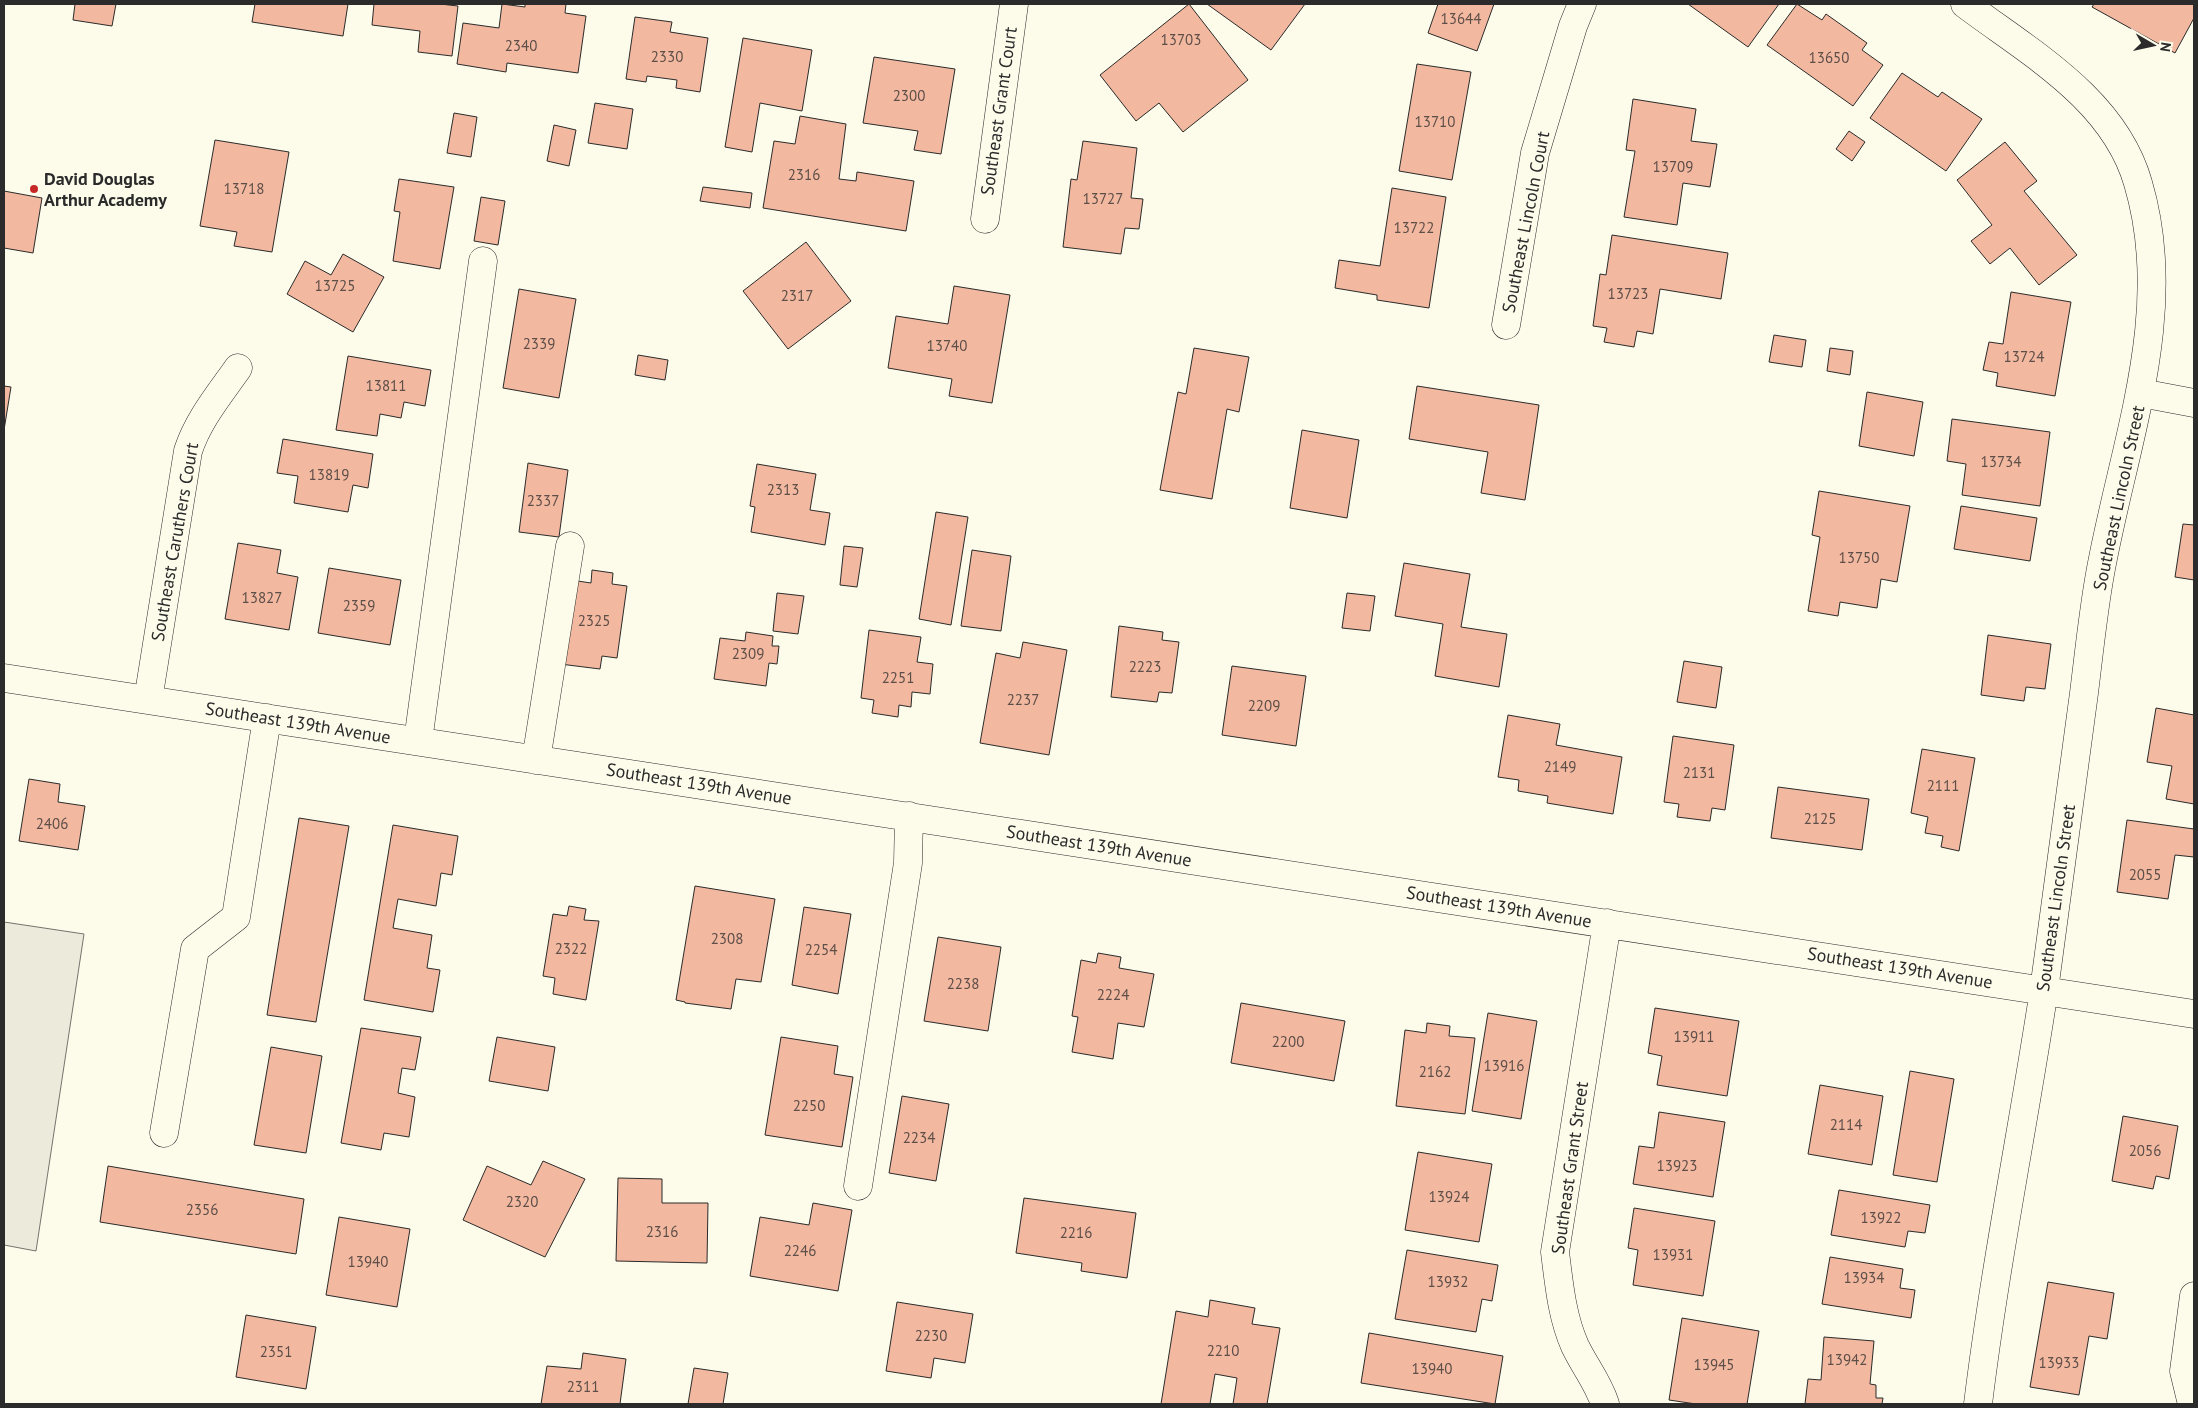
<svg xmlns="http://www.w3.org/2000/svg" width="2198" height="1408" font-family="'PT Sans',sans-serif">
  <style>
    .green { fill: #ecebdb; stroke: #74746e }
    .building { fill: #f2b8a0; stroke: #2b2b2b }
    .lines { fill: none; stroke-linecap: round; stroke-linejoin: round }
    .minor-casing { stroke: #2b2b2b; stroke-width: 29 }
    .minor { stroke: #fdfbea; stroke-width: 28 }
    .poi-dot { fill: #c62828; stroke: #fdfbea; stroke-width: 2 }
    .labels { text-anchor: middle; stroke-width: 4; stroke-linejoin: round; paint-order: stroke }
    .number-label { font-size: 15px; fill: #5d4e48 }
    .street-label { font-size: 18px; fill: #2b2b2b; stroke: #fdfbea }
    .poi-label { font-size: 18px; font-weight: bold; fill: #2b2b2b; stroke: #fdfbea; text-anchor: start }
  </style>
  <rect width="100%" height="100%" fill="#fdfbea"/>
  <path class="green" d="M4 922 84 934 36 1251 4 1245Z"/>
  <path class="building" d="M75 4H116L112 26 73 20Z
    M255 4H348L343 36 252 22Z
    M374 4H440L458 6 452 56 418 52 420 31 372 25Z
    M502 4 525 7V4H566L565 13 586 16 578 73 507 63 506 72 457 64 463 23 499 28Z
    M1189 4 1248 80 1183 132 1159 103 1136 121 1100 75Z
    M1207 4H1305L1271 50Z
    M1438 4H1494L1477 51 1428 33Z
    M1688 4H1779L1748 47Z
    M1797 4 1822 20 1826 14 1867 43 1862 50 1883 65 1853 106 1767 45Z
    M2094 4H2194V18L2175 53 2092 7Z
    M635 17 672 22 670 32 708 38 700 92 676 88 677 80 647 76 646 82 626 79Z
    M743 38 812 50 802 111 760 103 752 152 725 147Z
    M874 57 955 69 941 154 914 150 918 131 863 123Z
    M1417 64 1471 72 1452 180 1399 171Z
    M1902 73 1938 97 1942 92 1982 119 1946 171 1870 118Z
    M1633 99 1696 109 1691 141 1717 144 1710 187 1683 183 1677 225 1624 217 1635 151 1626 150Z
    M595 103 633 109 627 149 588 143Z
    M454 113 477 117 471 157 447 153Z
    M800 116 846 124 839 179 856 181 857 172 914 181 906 231 763 208 774 141 795 144Z
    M554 125 576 130 569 166 547 161Z
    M1849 131 1865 142 1852 161 1836 149Z
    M215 140 289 152 272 252 234 246 237 232 200 226Z
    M1083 141 1137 148 1131 198 1143 199 1139 229 1125 228 1121 254 1063 247 1071 179 1077 180Z
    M2005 142 2037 181 2024 191 2077 255 2039 285 2010 248 1990 264 1971 241 1992 225 1957 180Z
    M399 179 454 187 440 269 393 261 400 212 394 211Z
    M703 187 752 193 750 208 700 201Z
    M1392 188 1446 197 1429 308 1377 300V295L1335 288 1339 260 1380 266Z
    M4 191 42 198 33 253 4 248Z
    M481 197 505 201 498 245 474 241Z
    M1612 235 1728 253 1721 299 1660 289 1653 334 1637 331 1634 347 1604 342 1607 328 1593 326 1600 274 1606 275Z
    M806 242 851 301 788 349 743 291Z
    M343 254 384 277 353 332 287 294 305 261 331 275Z
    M954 286 1010 295 992 403 949 396 952 379 888 368 896 316 948 324Z
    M519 289 576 299 559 398 503 388Z
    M2011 292 2071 302 2055 396 1996 386 1998 373 1983 370 1989 342 2003 344Z
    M1774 335 1806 340 1802 367 1769 362Z
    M1194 348 1249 357 1239 412 1227 409 1212 499 1160 490 1178 392 1186 394Z
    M1830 348 1853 351 1850 375 1827 371Z
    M638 355 668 360 665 380 635 375Z
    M348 356 431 370 425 406 404 402 401 418 380 414 377 436 336 430Z
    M4 386 11 387 4 430Z
    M1417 386 1539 405 1525 500 1481 493 1488 452 1409 439Z
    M1867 392 1923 402 1914 456 1859 446Z
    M1952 419 2050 432 2040 506 1962 495 1966 464 1947 461Z
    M1302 430 1359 440 1347 518 1290 508Z
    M283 439 373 454 368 488 353 485 348 512 294 503 298 476 277 473Z
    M528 463 568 470 559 537 519 532Z
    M757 464 816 474 810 510 830 513 825 545 751 532 755 507 750 506Z
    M1819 491 1910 506 1897 582 1881 579 1877 608 1840 602 1838 616 1808 611 1820 537 1812 535Z
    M1961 506 2037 518 2030 561 1954 549Z
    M936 512 968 517 951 625 919 619Z
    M2183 524 2194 525V580L2175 577Z
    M238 543 281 550 277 573 298 577 289 630 225 619Z
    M844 546 863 548 857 587 840 585Z
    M972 550 1011 556 1001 631 961 626Z
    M1404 563 1470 574 1461 627 1507 634 1499 687 1435 676 1443 624 1395 616Z
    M329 568 401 580 390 645 318 633Z
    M592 570 613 573 612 584 627 586 617 658 602 656 600 669 560 664 571 580 591 583Z
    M777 593 804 596 798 634 773 631Z
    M1347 593 1375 596 1370 631 1342 628Z
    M1119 626 1163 632 1162 640 1179 642 1172 693 1159 692 1157 702 1111 697Z
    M869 630 921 637 917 662 933 664 930 694 912 692 911 707 899 705 898 717 872 713 874 700 861 698Z
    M746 632 773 636 772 646H779L777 664 769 663 766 686 714 679 720 638 745 641Z
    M1988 635 2051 644 2045 689 2026 687 2024 701 1981 695Z
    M1023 642 1067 650 1049 755 980 743 996 653 1020 658Z
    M1684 661 1722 667 1716 708 1677 702Z
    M1232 666 1306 676 1296 746 1222 735Z
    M2156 708 2194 715V804L2166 799 2172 766 2147 762Z
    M1508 715 1560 724 1556 745 1622 757 1613 814 1547 803 1548 796 1518 791 1519 780 1498 777Z
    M1673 736 1734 745 1725 810 1712 808 1710 821 1677 817 1679 804 1664 802Z
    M1922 749 1975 758 1959 851 1941 847 1943 836 1925 833 1928 817 1911 813Z
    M29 779 60 784 58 802 85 806 78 850 19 841Z
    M1778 787 1869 799 1862 850 1771 838Z
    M299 818 349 826 316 1022 267 1015Z
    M2127 820 2194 829V857L2175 855 2168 899 2117 892Z
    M393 825 458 836 452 875 441 873 436 906 398 899 393 928 432 935 427 968 440 970 433 1012 364 1000Z
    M695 886 775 899 761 982 736 979 731 1009 685 1003V1002L676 1000Z
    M569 906 586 909 584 920 599 921 586 1000 553 994 555 978 543 976 553 914 567 916Z
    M804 907 851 914 838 994 792 985Z
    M938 937 1001 947 988 1031 924 1021Z
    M1098 953 1121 957 1119 968 1154 974 1144 1027 1118 1023 1113 1059 1072 1052 1078 1017 1072 1016 1081 960 1096 963Z
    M1241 1003 1345 1021 1334 1081 1231 1063Z
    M1655 1008 1739 1021 1727 1096 1657 1085 1662 1056 1648 1053Z
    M1488 1013 1537 1021 1521 1119 1472 1111Z
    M1427 1023 1450 1026 1449 1036 1475 1038 1465 1114 1396 1106 1405 1030 1426 1033Z
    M361 1028 421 1037 415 1070 402 1068 398 1093 415 1097 409 1137 384 1133 381 1150 341 1143Z
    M497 1037 555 1047 548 1091 489 1081Z
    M781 1037 838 1046 834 1074 853 1077 842 1147 765 1135Z
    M271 1047 322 1056 306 1153 254 1145Z
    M1910 1071 1954 1079 1937 1182 1893 1175Z
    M1820 1085 1883 1096 1872 1165 1808 1154Z
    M902 1096 949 1104 936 1181 889 1173Z
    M1659 1112 1725 1122 1713 1197 1633 1184 1639 1146 1654 1148Z
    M2123 1116 2178 1126 2169 1179 2156 1176 2153 1189 2112 1181Z
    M1418 1152 1492 1164 1479 1242 1405 1230Z
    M543 1161 585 1179 545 1257 463 1220 487 1166 531 1185Z
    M108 1166 304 1199 296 1254 100 1222Z
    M618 1178 662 1179V1203H708L707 1263 616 1261Z
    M1839 1190 1930 1205 1925 1233 1908 1231 1905 1247 1831 1235Z
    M1024 1198 1136 1213 1127 1278 1081 1271 1082 1263 1016 1253Z
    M813 1203 852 1210 838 1291 750 1276 760 1217 809 1225Z
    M1634 1208 1715 1221 1703 1296 1633 1285 1638 1250 1628 1248Z
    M339 1217 410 1229 397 1307 326 1295Z
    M1407 1250 1498 1265 1492 1301 1482 1299 1476 1332 1395 1319Z
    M1830 1257 1903 1269 1900 1288 1915 1290 1911 1318 1822 1304Z
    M2048 1282 2114 1293 2107 1339 2089 1336 2079 1395 2030 1387Z
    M1210 1300 1255 1308 1252 1324 1280 1328 1267 1404H1233L1237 1378 1215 1374 1210 1404H1161L1176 1311 1208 1317Z
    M897 1302 973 1314 965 1363 934 1358 931 1378 886 1371Z
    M246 1315 316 1327 306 1389 236 1377Z
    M1682 1318 1759 1331 1747 1404H1696L1669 1400Z
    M1369 1333 1503 1356 1495 1404 1361 1383Z
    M1824 1337 1874 1341 1870 1384 1876 1385V1398H1883L1882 1404H1805L1808 1379 1821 1380Z
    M583 1353 626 1359 620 1404H541L547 1366 581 1369Z
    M694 1368 728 1373 723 1404H688Z"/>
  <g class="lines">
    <defs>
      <path id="minor" d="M1965 4C2030 53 2114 99 2138 183 2177 314 2123 445 2100 574 2093 613 2089 653 2084 693 2070 792 2058 891 2044 990 2023 1128 1995 1265 1978 1404
        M985 219 1014 4
        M1506 325 1535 153 1573 26 1582 4
        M2141 393 2194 403
        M4 678 2194 1014
        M148 700 188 451C198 420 219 395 238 368
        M418 741 483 261
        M536 760 570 546
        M164 1133 195 949 236 917 267 718
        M858 1186 908 863 909 816
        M1605 1404C1598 1382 1585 1367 1575 1346 1562 1317 1559 1284 1555 1252L1607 923
        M2192 1404 2184 1371 2194 1296"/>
    </defs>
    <use href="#minor" class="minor-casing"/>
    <use href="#minor" class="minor"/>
  </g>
  <circle class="poi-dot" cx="34" cy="189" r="5"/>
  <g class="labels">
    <g class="number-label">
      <text x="1461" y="24">13644</text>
      <text x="1181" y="45">13703</text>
      <text x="521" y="51">2340</text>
      <text x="667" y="62">2330</text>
      <text x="1829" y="63">13650</text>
      <text x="909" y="101">2300</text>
      <text x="1435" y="127">13710</text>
      <text x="1673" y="172">13709</text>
      <text x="804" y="180">2316</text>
      <text x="244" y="194">13718</text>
      <text x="1103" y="204">13727</text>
      <text x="1414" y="233">13722</text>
      <text x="335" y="291">13725</text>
      <text x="1628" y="299">13723</text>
      <text x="797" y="301">2317</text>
      <text x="539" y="349">2339</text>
      <text x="947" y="351">13740</text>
      <text x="2024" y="362">13724</text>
      <text x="386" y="391">13811</text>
      <text x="2001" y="467">13734</text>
      <text x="329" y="480">13819</text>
      <text x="783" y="495">2313</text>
      <text x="543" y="506">2337</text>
      <text x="1859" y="563">13750</text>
      <text x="262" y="603">13827</text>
      <text x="359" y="611">2359</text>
      <text x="594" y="626">2325</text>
      <text x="748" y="659">2309</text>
      <text x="1145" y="672">2223</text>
      <text x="898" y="683">2251</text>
      <text x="1023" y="705">2237</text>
      <text x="1264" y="711">2209</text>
      <text x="1560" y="772">2149</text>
      <text x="1699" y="778">2131</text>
      <text x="1943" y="791">2111</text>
      <text x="1820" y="824">2125</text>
      <text x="52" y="829">2406</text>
      <text x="2145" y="880">2055</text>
      <text x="727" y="944">2308</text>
      <text x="571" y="954">2322</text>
      <text x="821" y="955">2254</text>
      <text x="963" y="989">2238</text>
      <text x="1113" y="1000">2224</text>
      <text x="1694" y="1042">13911</text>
      <text x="1288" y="1047">2200</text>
      <text x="1504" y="1071">13916</text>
      <text x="1435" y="1077">2162</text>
      <text x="809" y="1111">2250</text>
      <text x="1846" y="1130">2114</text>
      <text x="919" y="1143">2234</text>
      <text x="2145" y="1156">2056</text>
      <text x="1677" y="1171">13923</text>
      <text x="1449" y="1202">13924</text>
      <text x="522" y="1207">2320</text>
      <text x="202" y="1215">2356</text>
      <text x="1881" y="1223">13922</text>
      <text x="662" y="1237">2316</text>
      <text x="1076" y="1238">2216</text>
      <text x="800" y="1256">2246</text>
      <text x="1673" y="1260">13931</text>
      <text x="368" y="1267">13940</text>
      <text x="1864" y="1283">13934</text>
      <text x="1448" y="1287">13932</text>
      <text x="931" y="1341">2230</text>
      <text x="1223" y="1356">2210</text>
      <text x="276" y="1357">2351</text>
      <text x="1847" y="1365">13942</text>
      <text x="2059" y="1368">13933</text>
      <text x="1714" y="1370">13945</text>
      <text x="1432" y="1374">13940</text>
      <text x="583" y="1392">2311</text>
    </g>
    <g class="street-label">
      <text transform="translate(999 111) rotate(-82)" y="6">Southeast Grant Court</text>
      <text transform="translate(1526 222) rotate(-79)" y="6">Southeast Lincoln Court</text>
      <text transform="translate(2119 498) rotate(-78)" y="6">Southeast Lincoln Street</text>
      <text transform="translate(175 542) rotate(-80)" y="6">Southeast Caruthers Court</text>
      <text transform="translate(298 723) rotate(9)" y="6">Southeast 139th Avenue</text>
      <text transform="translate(699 784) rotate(9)" y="6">Southeast 139th Avenue</text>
      <text transform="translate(1099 846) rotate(9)" y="6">Southeast 139th Avenue</text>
      <text transform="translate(2056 898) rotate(-82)" y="6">Southeast Lincoln Street</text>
      <text transform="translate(1499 907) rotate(9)" y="6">Southeast 139th Avenue</text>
      <text transform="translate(1900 968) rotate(9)" y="6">Southeast 139th Avenue</text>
      <text transform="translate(1570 1168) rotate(-82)" y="6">Southeast Grant Street</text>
    </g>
    <g class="poi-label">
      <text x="44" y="185">David Douglas<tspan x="44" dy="21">Arthur Academy</tspan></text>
    </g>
  </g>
  <rect width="2198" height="1408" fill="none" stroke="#2b2b2b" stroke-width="10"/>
  <g transform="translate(2153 45) rotate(99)" stroke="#fdfbea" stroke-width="4" paint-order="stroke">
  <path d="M0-4L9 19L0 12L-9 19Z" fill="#2b2b2b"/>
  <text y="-8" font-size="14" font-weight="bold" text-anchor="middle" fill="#2b2b2b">N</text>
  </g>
</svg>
